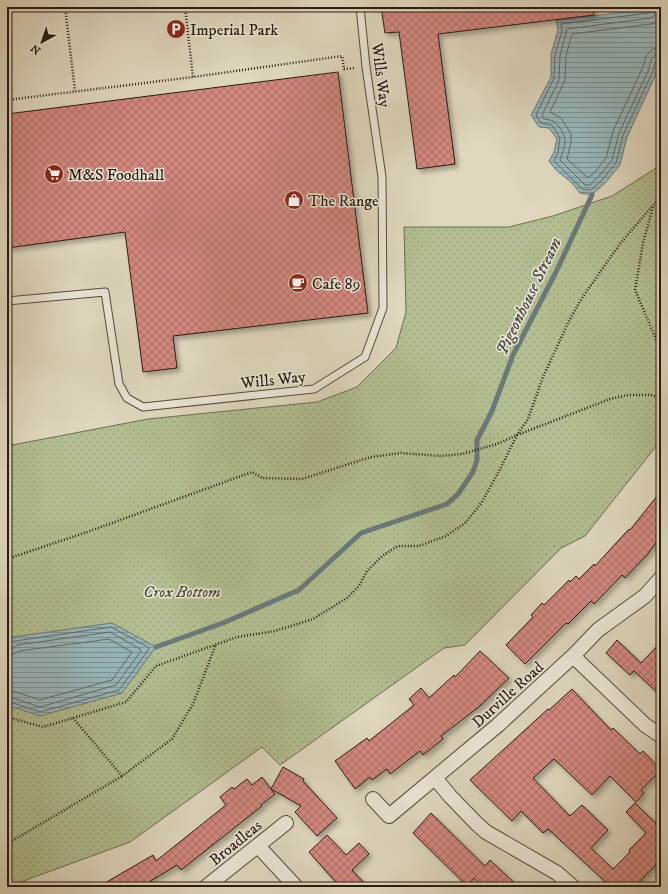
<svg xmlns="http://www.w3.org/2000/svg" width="668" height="894" font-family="'IM FELL DW Pica',serif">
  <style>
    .park { fill: url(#park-dots); stroke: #6c6c52 }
    .water { fill: url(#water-rules); stroke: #6b7979 }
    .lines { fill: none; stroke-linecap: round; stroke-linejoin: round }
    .shore { stroke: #606968; stroke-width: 1 }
    .stream { stroke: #6b7979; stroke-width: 5 }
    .building { fill: url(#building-cross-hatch); stroke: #271b14; filter: url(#shadow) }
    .service-casing { stroke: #554a3e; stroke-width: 9 }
    .minor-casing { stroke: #554a3e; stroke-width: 16 }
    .path { stroke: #271b14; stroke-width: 2.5; stroke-dasharray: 1 2; stroke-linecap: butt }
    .service { stroke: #eae5d5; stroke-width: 7 }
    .minor { stroke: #eae5d5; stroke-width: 14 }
    .labels { text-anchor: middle; stroke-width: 3; stroke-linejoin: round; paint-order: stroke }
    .poi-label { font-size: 16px; fill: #271b14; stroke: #eae5d5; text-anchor: start }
    .street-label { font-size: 16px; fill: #271b14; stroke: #eae5d5 }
    .park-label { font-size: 16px; font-style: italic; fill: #514c3a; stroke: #eae5d5 }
    .water-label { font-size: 17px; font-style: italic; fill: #494a46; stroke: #eae5d5 }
  </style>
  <defs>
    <pattern id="park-dots" width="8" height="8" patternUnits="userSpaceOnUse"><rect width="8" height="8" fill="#b2be91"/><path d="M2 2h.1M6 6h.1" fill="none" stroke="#99a37c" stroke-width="1.8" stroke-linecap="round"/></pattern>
    <pattern id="water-rules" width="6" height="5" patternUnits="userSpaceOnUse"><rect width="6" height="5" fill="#98b7bc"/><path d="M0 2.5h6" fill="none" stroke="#7c9498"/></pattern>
    <pattern id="building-cross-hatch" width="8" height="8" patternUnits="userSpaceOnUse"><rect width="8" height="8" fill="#d3887f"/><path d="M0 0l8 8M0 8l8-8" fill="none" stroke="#ab6e67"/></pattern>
    <filter id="shadow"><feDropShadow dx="3.5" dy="3.5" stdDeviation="2" flood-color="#0004"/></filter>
  </defs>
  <rect width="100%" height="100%" fill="#dfd7be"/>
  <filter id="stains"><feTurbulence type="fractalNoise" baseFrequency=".005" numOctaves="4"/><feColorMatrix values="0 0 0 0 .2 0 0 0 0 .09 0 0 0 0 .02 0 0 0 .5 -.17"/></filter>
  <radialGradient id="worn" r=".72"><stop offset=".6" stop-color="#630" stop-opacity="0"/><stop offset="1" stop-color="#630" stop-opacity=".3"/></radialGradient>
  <path class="park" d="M661 165V440L585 536 561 548 465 645 444 648 280 765 262 747 130 842 7 887V446L148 419 317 402 357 387 396 348 406 312 404 227H509L553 216 612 196Z"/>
  <path class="water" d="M661 8V54L657 72 627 137 620 165 606 182 592 195 580 193 572 183 556 170 549 161 554 152 557 139 549 128 539 127 531 115 551 77V54L558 30 556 20Z
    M112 623 156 647 122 693 40 716 7 705V641L13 637Z"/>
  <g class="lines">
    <path class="shore" d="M653 7 652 11 649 13 561 24 562 31 555 55 554 78 536 115 541 123 552 125 560 138 558 152 554 161 582 189 591 190 603 179 616 163 623 135 653 71C655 65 654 59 661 59
      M658 7 656 14 651 18 567 29 560 56 559 80 542 115 544 119C552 120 555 121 560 128 569 141 564 146 560 160L585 185H590L599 176 612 160 619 133 649 69C650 61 652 54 661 54
      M661 18 657 22 651 24 572 34 566 56 565 80 550 112 561 118 571 134V142L567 159 587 177H589L595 172 606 158 613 131 643 67 646 56 653 49 661 48
      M7 644 15 641 111 627 148 647 149 649 119 690 40 712 7 701
      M7 649H12L17 645 110 632 140 649 141 651 116 685 40 707 7 696
      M7 655 14 654 19 651 109 639 132 652 112 680 40 700 13 691 7 690"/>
    <path class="stream" d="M156 647 223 623 299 590 361 533 447 504 458 494 473 472 477 460V440L492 411 513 355 556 272 592 195"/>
  </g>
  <path class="building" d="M381 7H593L594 15 438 34 455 164 417 169 399 32 385 33Z
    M338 72 368 313 173 336 177 368 143 372 125 232 7 248V114Z
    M661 491V536L647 555 625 578 622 575 594 604 591 601 568 624 566 623 525 664 506 645 533 617 531 615 542 603 544 605 569 580 570 582 576 576 579 579 594 564 595 566 629 529 630 530Z
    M617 640 641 663 661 642V696L634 671 630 675 606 653Z
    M480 651 509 678 480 706 441 736 443 739 423 755 420 751 390 774 387 769 372 780 370 777 355 789 335 761 367 738 369 741 414 705 409 699 421 688 429 698 454 675 455 677Z
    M572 689 611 730 613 728 640 754 643 751 661 770 641 790 644 793 636 802 610 776 592 795 554 759 533 778 570 816 582 805 608 830 591 848 613 869 630 852 629 850 646 833 626 812 635 803 661 828V860L634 887H611L548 829 543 833 521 811 512 821 470 780 548 709 549 710Z
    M283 767 304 779 303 781 337 818 317 836 295 812 301 806 271 789 275 794 261 805 262 806 181 870 177 865 141 887H98L153 855 156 861 226 805 220 797 232 787 234 789 247 779 252 785 262 777 271 789Z
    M431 813 485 866 490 860 519 887H483L474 878 467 886 413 833Z
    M327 835 346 855 359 843 369 854 352 870 368 887H340L309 852Z"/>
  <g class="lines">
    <defs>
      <path id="service" d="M7 301 105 292 119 384 127 398 143 407 314 389 365 357 383 308 382 177 366 67 360 7"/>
      <path id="minor" d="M573 656 645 725 661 736
        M435 778 450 796 476 823 486 832 557 873 573 887
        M373 799 389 816 498 725 573 656 598 630 645 596 661 578
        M258 846 296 887
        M206 887 286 823"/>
    </defs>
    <use href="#service" class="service-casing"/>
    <use href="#minor" class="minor-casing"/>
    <path class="path" d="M65 7 75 91
      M185 7 193 77
      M7 100 193 77 342 56 344 69 356 68
      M653 207 643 243 635 290 661 351
      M7 559 90 531 252 472 262 478 302 479 371 457 401 453 441 456 462 454 497 444 517 435 610 399 628 395H652L661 398
      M7 717 43 727 126 702 156 666 237 637 275 631 313 619 347 598 359 586 367 571 382 556 398 546H419L446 536 465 523 482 502 499 471 517 435 528 419 543 377 568 323 580 301 619 245 661 196
      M73 718 122 776 172 739 193 704 216 644
      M7 844 122 776"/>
    <use href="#service" class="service"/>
    <use href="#minor" class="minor"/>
  </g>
  <defs>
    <symbol id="parking-disc" viewBox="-11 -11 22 22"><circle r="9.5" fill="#8f2418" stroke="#eae5d5"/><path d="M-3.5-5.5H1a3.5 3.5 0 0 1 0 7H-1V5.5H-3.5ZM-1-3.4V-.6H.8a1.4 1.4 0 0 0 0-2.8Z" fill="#fff"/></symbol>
    <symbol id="supermarket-disc" viewBox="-11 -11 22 22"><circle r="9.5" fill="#8f2418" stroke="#eae5d5"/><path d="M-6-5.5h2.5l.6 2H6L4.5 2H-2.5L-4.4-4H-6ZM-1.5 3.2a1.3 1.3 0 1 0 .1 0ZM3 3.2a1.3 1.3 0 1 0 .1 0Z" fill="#fff"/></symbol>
    <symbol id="shop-disc" viewBox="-11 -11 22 22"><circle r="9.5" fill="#8f2418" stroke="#eae5d5"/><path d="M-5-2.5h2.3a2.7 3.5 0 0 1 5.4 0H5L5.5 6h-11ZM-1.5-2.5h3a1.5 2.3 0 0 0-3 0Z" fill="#fff"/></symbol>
    <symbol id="cafe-disc" viewBox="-11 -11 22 22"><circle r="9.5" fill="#8f2418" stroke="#eae5d5"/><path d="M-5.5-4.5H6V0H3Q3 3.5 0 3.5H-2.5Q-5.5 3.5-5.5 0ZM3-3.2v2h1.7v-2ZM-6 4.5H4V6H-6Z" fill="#fff"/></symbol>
  </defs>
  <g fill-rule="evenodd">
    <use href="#parking-disc" x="165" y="18" width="22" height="22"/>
    <use href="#supermarket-disc" x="43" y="163" width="22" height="22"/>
    <use href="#shop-disc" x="283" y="189" width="22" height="22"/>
    <use href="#cafe-disc" x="287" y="272" width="22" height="22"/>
  </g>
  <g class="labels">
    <g class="poi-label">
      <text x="190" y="35">Imperial Park</text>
      <text x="68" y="180">M&amp;S Foodhall</text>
      <text x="308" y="206">The Range</text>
      <text x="312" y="289">Cafe 89</text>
    </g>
    <g class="street-label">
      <text transform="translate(382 75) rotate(83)" y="6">Wills Way</text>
      <text transform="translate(273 379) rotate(-6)" y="6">Wills Way</text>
      <text transform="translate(507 694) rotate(-42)" y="6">Durville Road</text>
      <text transform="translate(235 842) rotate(-39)" y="6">Broadleas</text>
    </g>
    <g class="park-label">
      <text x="182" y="597">Crox Bottom</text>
    </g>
    <g class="water-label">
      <text transform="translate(528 296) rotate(-64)" y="6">Pigeonhouse Stream</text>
    </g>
  </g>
  <rect width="668" height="894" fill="none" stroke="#dfd7be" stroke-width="24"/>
  <rect x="8" y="8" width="652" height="878" fill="none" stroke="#271b14" stroke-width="2"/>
  <rect x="12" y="12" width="644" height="870" fill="none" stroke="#271b14"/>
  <g transform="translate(42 42) rotate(220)" stroke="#eae5d5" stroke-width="3" paint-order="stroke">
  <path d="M0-3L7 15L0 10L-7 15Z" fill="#271b14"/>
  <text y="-6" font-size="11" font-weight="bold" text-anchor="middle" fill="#271b14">N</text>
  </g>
  <rect width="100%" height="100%" filter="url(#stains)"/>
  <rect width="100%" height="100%" fill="url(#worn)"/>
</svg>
